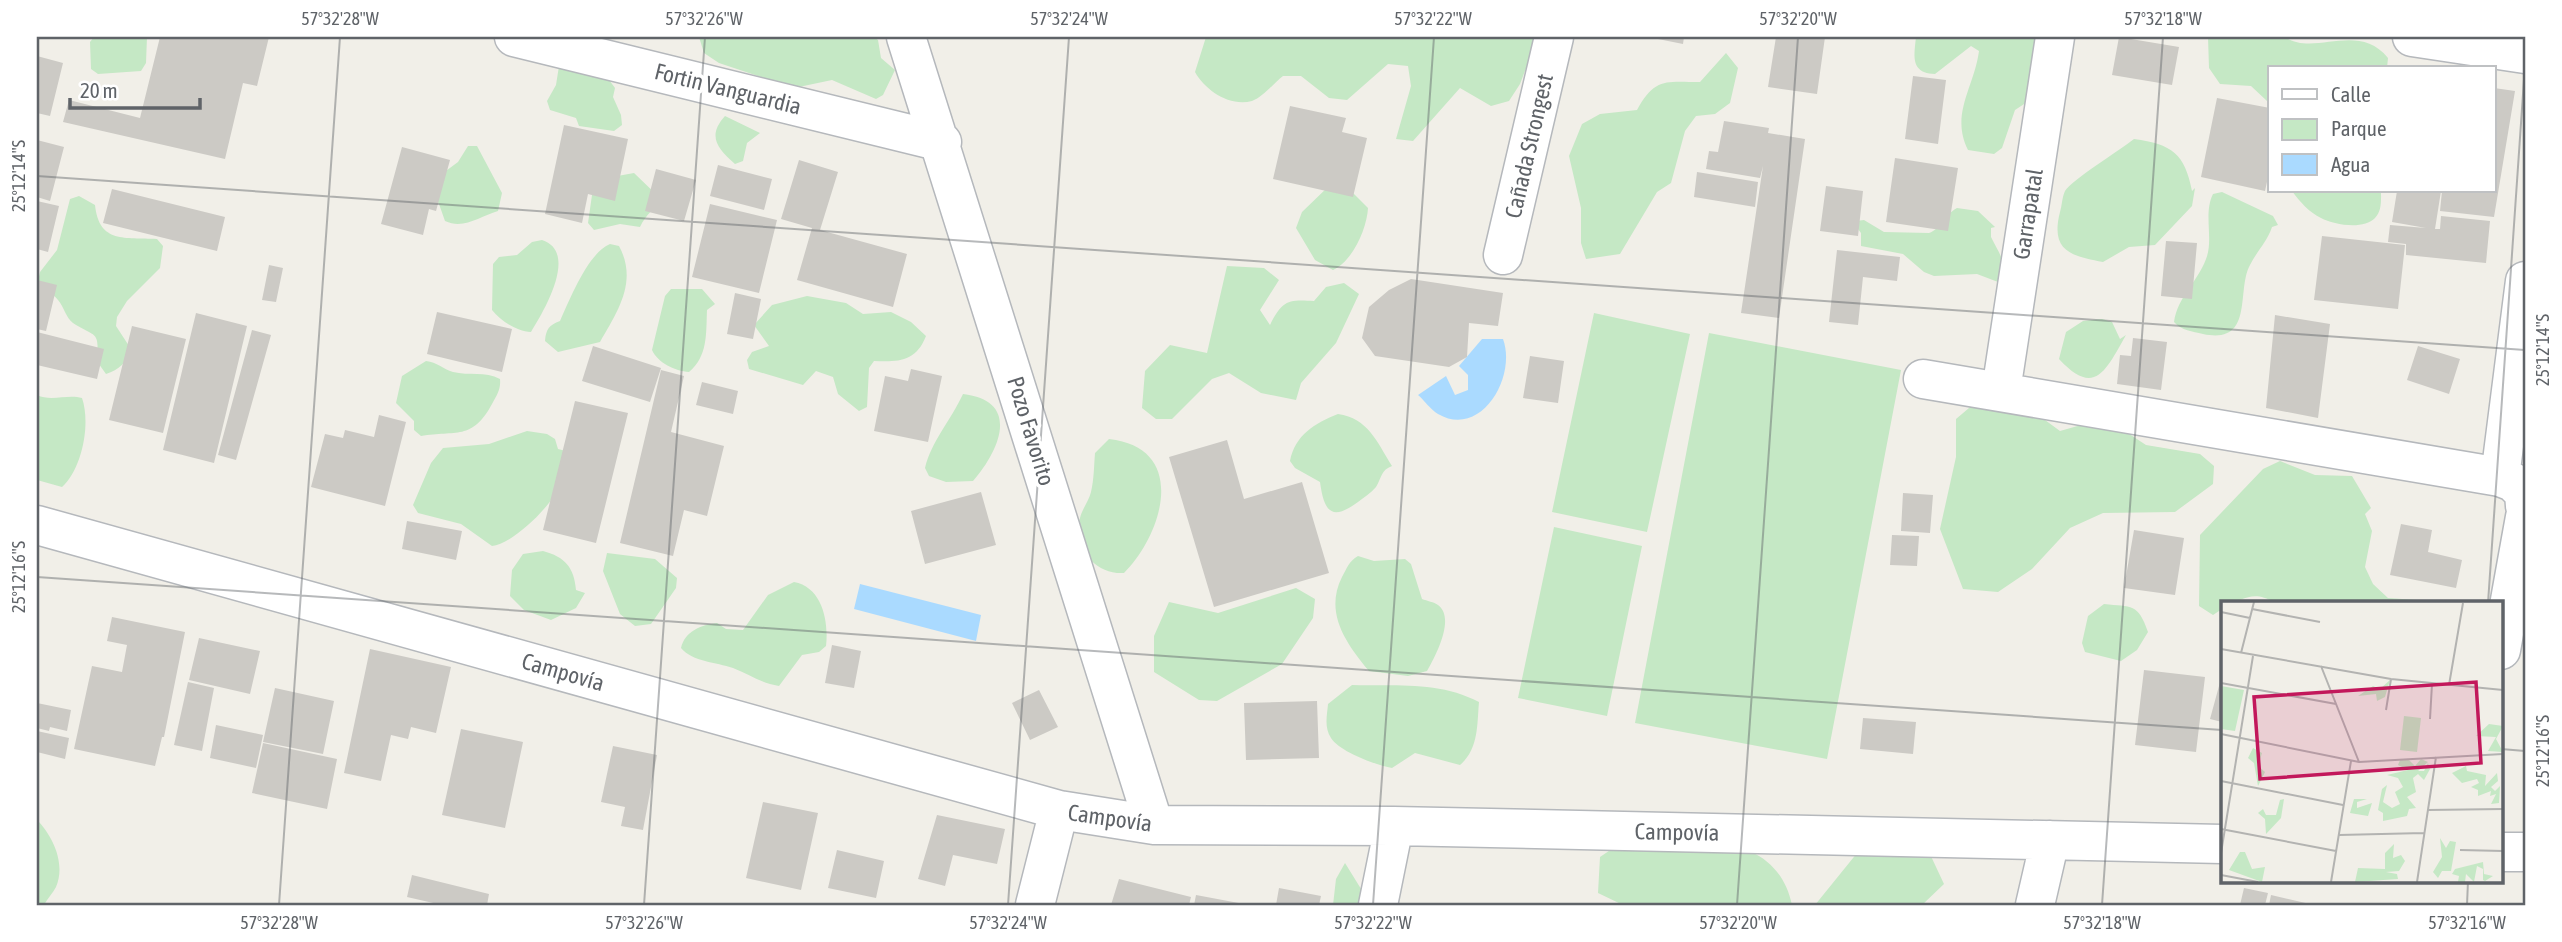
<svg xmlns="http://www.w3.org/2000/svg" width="2562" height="942" font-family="'Asap Condensed',sans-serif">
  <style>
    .green { fill: #c5e8c5 }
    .water { fill: #aadaff }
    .building { fill: #cccac5 }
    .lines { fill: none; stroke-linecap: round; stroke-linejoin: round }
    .minor-casing { stroke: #b5b8bc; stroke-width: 41 }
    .minor { stroke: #fff; stroke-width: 38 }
    .ticks { fill: none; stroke: #5f6368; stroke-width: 2; stroke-opacity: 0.45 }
    .labels { text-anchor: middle; stroke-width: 7; stroke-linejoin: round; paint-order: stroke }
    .street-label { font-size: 23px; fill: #5f6368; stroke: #fff }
    .inset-road { fill: none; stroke: #b3b3b1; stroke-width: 2 }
    .view { fill: #c2185b; fill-opacity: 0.15; stroke: #c2185b; stroke-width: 3.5 }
    .inset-edge { fill: none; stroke: #5f6368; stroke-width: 3.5 }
    .neatline { fill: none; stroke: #5f6368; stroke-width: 2.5 }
    .ticks-label { font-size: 18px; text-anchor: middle; fill: #5f6368 }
  </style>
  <rect width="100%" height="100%" fill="#f1efe8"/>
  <path class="green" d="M94 37H147L146 63 141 71 98 74 91 69 90 42Z
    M699 37H874L878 40 881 58 895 70 883 95 876 99 832 80 794 88 719 63 704 53Z
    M1206 37H1538L1520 84 1509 101 1491 106 1460 88 1413 141 1396 139 1411 86 1408 66 1388 64 1347 100 1329 98 1301 76H1283C1274 83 1263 97 1252 101 1229 107 1205 90 1195 72Z
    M1916 37H2052L2047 89 2015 110 2002 148 1994 154 1968 150C1950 114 1974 88 1979 51L1971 46 1935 74C1910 73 1914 56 1916 37Z
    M2285 37C2314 57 2358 21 2388 58L2387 68H2270V112L2267 101 2251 86 2220 84 2209 68 2208 37Z
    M1726 53 1738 68 1730 103 1715 114 1696 116 1685 131 1671 183 1657 192 1620 254 1586 259 1581 243V208L1569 156 1582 124 1600 114 1637 110C1655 77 1666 82 1700 82Z
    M559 66 604 73 615 88 613 97 621 115 622 125 614 131 579 126 576 118 550 110 547 101 556 85Z
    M725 116 760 133 747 143 743 161 735 164C717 148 707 136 725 116Z
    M2134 139C2172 144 2185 154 2192 191L2195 188 2192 206 2155 245 2129 247 2103 262C2071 256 2050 251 2060 212 2062 206 2062 197 2065 191 2072 180 2120 150 2134 139Z
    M468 146H477L502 193 498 211C480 216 464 230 445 221L439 204 432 197 435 179 458 162Z
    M634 173 661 199C654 210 646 214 640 227L620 224 594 230 588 223 592 195 601 179Z
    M1330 185 1348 188 1368 208C1367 228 1353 261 1333 270L1315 260 1296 228 1302 212Z
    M2292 191H2381C2381 200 2382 211 2375 218 2364 230 2334 225 2321 218 2310 213 2299 201 2292 191Z
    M2222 192 2273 216 2278 225 2272 227C2267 242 2257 251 2250 265 2236 290 2255 345 2203 334 2192 331 2182 331 2174 322 2178 296 2197 283 2206 259 2214 239 2203 214 2213 194Z
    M79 196 95 205C99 244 125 237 157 239L163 246 160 268 127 301 117 317 116 326 131 349C127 362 119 370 106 374L96 360C101 330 94 337 73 323 66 318 64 307 58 300 52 292 43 290 38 281L40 272 57 250 70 199Z
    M1957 208 1978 211 1995 227 1991 228V237C1999 254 2009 262 1998 282L1977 274 1934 276 1924 272 1903 254 1861 246V233L1855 225 1856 221 1864 220 1884 232 1929 233C1941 229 1945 214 1957 208Z
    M542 240C579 252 544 311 531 332 516 331 501 321 492 310L493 264 499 257 517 255 532 242Z
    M610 244 619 246C638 281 618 311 600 342L558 352 545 341C546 329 549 325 560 321 570 299 588 253 610 244Z
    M1227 266 1264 268 1279 280 1260 310 1270 325C1282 301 1287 299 1314 301L1326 287 1344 283 1359 294 1336 343 1301 383 1296 400 1261 393 1229 373 1212 379 1172 419H1156L1142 408 1145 371 1170 345 1207 353Z
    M671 289H702L715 304 707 310C706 334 708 356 689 372 675 371 658 363 652 350L665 296Z
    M807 296 846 303 863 314 891 312 911 322 926 336C916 362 898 362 874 361L869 368 867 407 859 411 838 394 833 377 816 371 803 385 749 369 747 360 752 352 769 346 754 325 772 305Z
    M1594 313 1690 334 1647 532 1552 512Z
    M2102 319 2112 322 2120 339 2126 335C2106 370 2095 398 2059 359L2066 332 2083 321Z
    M1709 333 1901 370 1827 759 1635 723Z
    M426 361C437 362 443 369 453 372 469 376 485 371 500 379 501 389 497 395 492 404 472 441 456 430 421 436L414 430V421L396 403 402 376Z
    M963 394C1022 401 999 451 973 481L946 482 929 476 925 468C931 442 951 420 963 394Z
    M37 395C51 402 67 394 82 398 91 424 82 469 62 487L37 480Z
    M1982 397 2023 404 2060 431 2095 421 2114 424 2146 445 2200 454 2214 466 2213 484 2175 512 2103 513 2070 528 2032 569 1998 592 1963 589 1940 529 1956 457V419Z
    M1338 414C1368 418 1377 442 1392 466 1381 470 1382 477 1376 487 1371 493 1364 497 1358 502 1331 522 1324 511 1320 482L1295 468 1290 461C1295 435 1315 423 1338 414Z
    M527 431 547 434 555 439 558 449 566 451C564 462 564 474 560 484 554 504 513 544 492 546L461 524 418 513 413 505 431 463 443 448 489 444Z
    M1109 439C1189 448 1163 534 1124 573 1096 575 1071 547 1080 518 1082 509 1089 501 1091 492 1094 480 1094 465 1095 453Z
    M2280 461 2315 475 2352 476 2371 508 2365 514 2372 531 2365 567 2373 584 2388 598 2444 602 2275 603C2250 588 2246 603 2222 603V609L2213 615 2199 606 2200 535 2263 469Z
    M1554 527 1642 546 1607 716 1518 698Z
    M543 551C565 557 574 567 576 590L585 593 576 608 551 620 524 610 510 596 512 570 523 554Z
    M607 553 655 559 677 578 676 588 651 624 635 626 620 614 603 571Z
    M1358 556 1374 561 1405 559 1411 564 1422 599C1427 601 1434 602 1438 605 1456 618 1435 657 1427 671L1408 676 1369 671C1346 643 1324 613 1342 577 1347 568 1349 561 1358 556Z
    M794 582C822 587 829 621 826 646L819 652 802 655 779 686C760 683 749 674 733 668 716 662 693 662 681 648 685 631 701 625 717 623L726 629 743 630 768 595Z
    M1296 588 1315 599 1313 618 1282 664 1217 701 1199 700 1154 672V636L1169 602 1218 613Z
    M2104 604C2132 607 2138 603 2148 632L2137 650 2121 661 2085 652 2082 643 2088 616Z
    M1352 685C1395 686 1440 681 1479 702 1477 724 1479 749 1460 765L1415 753 1392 768C1376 765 1340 752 1331 738 1324 727 1327 716 1328 704Z
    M37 820C53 836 66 864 56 887 53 893 47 899 44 905H37Z
    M1631 836C1691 841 1776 829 1792 905H1623L1598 893 1600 857Z
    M1866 842 1929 852 1944 884 1922 905H1815Z
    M1345 863 1371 905H1333L1336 879Z"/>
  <path class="water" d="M1482 339H1503C1517 377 1481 439 1438 414 1431 410 1424 400 1418 395L1446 376 1455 395 1468 390V375L1459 366Z
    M860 584 981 615 976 641 854 609Z"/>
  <path class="building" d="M160 37H269L257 86 243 83 225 159 63 122 69 100 140 118Z
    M1648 37H1684L1683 44Z
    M1776 37H1825L1817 94 1768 87Z
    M2119 37 2179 47 2172 85 2112 75Z
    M37 56 63 63 50 116 37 113Z
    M1913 76 1946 80 1938 144 1905 139Z
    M2494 88 2515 91 2494 217 2440 211 2442 191H2494Z
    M2217 98 2270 108V168L2265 191 2201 177Z
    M1290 106 1346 118 1342 132 1367 138 1353 197 1273 179Z
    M1724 121 1769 128 1768 133 1805 139 1779 318 1741 313 1763 166 1760 178 1706 169 1709 151 1718 152Z
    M564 125 628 139 615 201 588 194 582 223 545 214Z
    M37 140 64 147 50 201 37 197Z
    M402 147 450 160 436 211 429 209 423 235 381 224Z
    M1895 158 1958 168 1948 231 1886 222Z
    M799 160 838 172 820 230 907 254 893 307 797 280 812 228 781 219Z
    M718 165 772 179 764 210 710 196Z
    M656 169 696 180 684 221 645 211Z
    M1697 172 1758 182 1755 207 1694 197Z
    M1826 186 1863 191 1858 236 1820 231Z
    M112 189 225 217 217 251 103 223Z
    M2397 191H2441L2435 229H2440L2441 216 2490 221 2486 263 2406 255V244L2388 242 2390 225 2426 228 2392 222Z
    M37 201 59 206 48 252 37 249Z
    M710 204 777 220 759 293 692 277Z
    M2322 236 2405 245 2398 309 2314 300Z
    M2166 241 2197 243 2192 299 2161 296Z
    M1837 250 1900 257 1897 281 1863 277 1858 325 1829 322Z
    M269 265 283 268 276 302 262 300Z
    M1411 279 1503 293 1498 326 1469 323 1467 357 1449 367 1375 356 1362 338 1369 307 1389 290Z
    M37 280 57 285 46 331 37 329Z
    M735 293 761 299 753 339 727 334Z
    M437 312 512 329 502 372 427 354Z
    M196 313 247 326 214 463 163 450Z
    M2275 315 2330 324 2318 418 2266 408Z
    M132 326 186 339 163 433 109 420Z
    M252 330 271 335 236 460 218 455Z
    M37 332 104 349 97 379 37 365Z
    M2133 338 2167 342 2161 390 2117 384 2120 355 2131 356Z
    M593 346 661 368 650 402 582 381Z
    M2418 346 2460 359 2449 394 2407 380Z
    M1530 356 1564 361 1558 403 1523 398Z
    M911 369 942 376 928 442 874 431 885 376 908 381Z
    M661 370 684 376 671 432 724 446 707 516 684 510 673 556 620 543Z
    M702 382 738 391 733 414 696 405Z
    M575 401 628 413 596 543 543 530Z
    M379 415 406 422 385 506 311 487 325 434 343 438 345 430 374 437Z
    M1227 440 1244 499 1302 482 1329 573 1214 607 1169 457Z
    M981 492 996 545 925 564 911 511Z
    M1903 493 1933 495 1930 533 1901 531Z
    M407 521 462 531 456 560 402 549Z
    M2401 524 2432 530 2428 552 2462 560 2456 588 2390 575Z
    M2134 530 2184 538 2175 595 2124 588Z
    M1892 535 1919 536 1917 566 1890 565Z
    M112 617 185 632 164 737H162L155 766 74 749 92 666 122 672 127 645 107 641Z
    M199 638 260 651 250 694 189 680Z
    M832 645 861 651 854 688 825 683Z
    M370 649 451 667 436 733 411 727 408 739 391 735 381 781 344 773Z
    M2144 670 2205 677 2196 752 2135 745Z
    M2222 675V722L2210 719Z
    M188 682 214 688 202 751 174 745Z
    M275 688 334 701 323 754 263 742Z
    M1039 690 1058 727 1030 740 1012 703Z
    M1317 701 1319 758 1246 760 1244 703Z
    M37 703 71 710 67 731 50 727 49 731 37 728Z
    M1863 718 1916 722 1913 754 1860 749Z
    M216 725 263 735 256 768 210 758Z
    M461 729 523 742 505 828 442 815Z
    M37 731 69 738 65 759 37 752Z
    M263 743 337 759 327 809 252 793Z
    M613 746 657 755 643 830 621 826 625 807 601 802Z
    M763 802 818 813 801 890 746 878Z
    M937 815 1005 829 997 864 953 855 945 886 918 879Z
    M837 850 884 861 876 898 828 888Z
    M412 875 489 894 487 905H442L407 897Z
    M1119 879 1191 897 1189 905H1111Z
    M1279 888 1321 896 1319 905H1276Z
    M2244 888 2268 893 2265 905H2240Z
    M1196 895 1244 904V905H1194Z
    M2271 895 2310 904V905H2269Z"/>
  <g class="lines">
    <defs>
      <path id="minor" d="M514 37 942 142
        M906 37 1154 825
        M2412 37 2525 54
        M1503 255 1554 37
        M2525 281 2500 477 2513 482 2524 493 2525 506
        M1923 379 2500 477
        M2001 391 2055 37
        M37 525 1059 810 1154 825 1394 826 2222 844
        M2501 650 2525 517
        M2501 852H2525
        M1035 905 1059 810
        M1378 905 1394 826
        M2035 905 2050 840"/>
    </defs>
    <use href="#minor" class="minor-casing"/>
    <use href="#minor" class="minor"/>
  </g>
  <path class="ticks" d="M37 176 2525 350M37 577 2222 730M2488 603 2525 65M2501 749 2525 751M279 905 340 37M644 905 705 37M1008 905 1069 37M1373 905 1434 37M1737 905 1798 37M2102 905 2163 37M2467 905 2468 881"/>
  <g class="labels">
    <g class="street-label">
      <text transform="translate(728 89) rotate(14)" y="8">Fortin Vanguardia</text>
      <text transform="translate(1529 146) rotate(-77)" y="8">Cañada Strongest</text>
      <text transform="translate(2028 214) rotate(-81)" y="8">Garrapatal</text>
      <text transform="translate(1031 431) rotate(73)" y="8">Pozo Favorito</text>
      <text transform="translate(563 672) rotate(16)" y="8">Campovía</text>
      <text transform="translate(1110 818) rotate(8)" y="8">Campovía</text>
      <text transform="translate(1677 832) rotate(1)" y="8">Campovía</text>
    </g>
  </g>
  <g transform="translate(2221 601)">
    <rect width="282" height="282" fill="#f1efe8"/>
    <path d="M169 79 164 96 156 100 155 93 137 95 152 85 159 88ZM0 85 23 89 14 130 0 128ZM183 115 200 117 196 151 179 149ZM268 123 282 125 275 138 282 151 267 150 275 136 255 135ZM32 147 41 152 37 165 44 171 37 185 33 162 27 157ZM200 158 207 161 197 170H203L207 162 209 168 203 179 197 173 192 177 195 191 186 196 195 207 188 208 186 215 162 220V212L157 209 161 188 166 184 162 201 171 207 179 203 174 191 182 186 177 177 166 174 187 169 177 164 179 159H188L194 165ZM245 165 246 170 265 174 264 185 276 172 277 180 270 186 274 190 279 185 278 202 270 203 275 193 269 195 270 190 257 195V189L250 186 258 182 256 178 241 182 231 172ZM63 198 60 217 45 233 44 218 37 212 42 208 45 214H55L59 199ZM133 198H146L136 201V207L151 202 147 215 129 212ZM219 237 225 247 229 240 235 241 230 270H221L217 277 212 271 221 256ZM173 243 172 257 180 254 184 260 178 270 165 271 176 273 177 278 134 281 137 267 164 268V252ZM19 251H24L31 268 44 266 41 281 8 269ZM262 261 263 273 272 275 264 280 262 279V268L256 265 253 281 245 273 244 281H237L238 275 231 273 234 268Z" fill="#c5e8c5"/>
    <path class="inset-road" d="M31 8 99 21M0 11 29 17M0 48 170 78 282 89M20 52 33 1M100 65 138 161M0 82 115 103M228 84 242 2M165 109 170 78M209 118 211 83M0 133 138 161 282 153M0 180 122 204M207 209 282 208M0 228 115 250M118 234 203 232M239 249 282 250M0 252 32 55M0 274 37 281M110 281 130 160M196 281 215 156"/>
    <path class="view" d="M255 81 260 162 39 178 33 96Z"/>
    <rect width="282" height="282" class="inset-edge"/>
  </g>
  <rect width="2562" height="942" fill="none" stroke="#ffffff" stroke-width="77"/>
  <rect x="2268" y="66" width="228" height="126" fill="#ffffff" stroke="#bfc1c3" stroke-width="2"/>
  <rect x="2282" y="89" width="35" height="10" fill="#ffffff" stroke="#bfc1c3" stroke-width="2"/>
  <text x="2331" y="102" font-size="21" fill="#5f6368">Calle</text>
  <rect x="2282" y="119" width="35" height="21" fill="#c5e8c5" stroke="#bfc1c3" stroke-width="2"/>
  <text x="2331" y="136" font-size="21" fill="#5f6368">Parque</text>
  <rect x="2282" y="154" width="35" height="21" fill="#aadaff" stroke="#bfc1c3" stroke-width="2"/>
  <text x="2331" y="172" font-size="21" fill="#5f6368">Agua</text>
  <path d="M70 98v10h130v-10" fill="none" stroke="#5f6368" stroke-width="3.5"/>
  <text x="80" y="98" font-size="21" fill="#5f6368" stroke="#ffffff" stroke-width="5" paint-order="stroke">20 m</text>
  <rect x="38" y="38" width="2486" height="866" class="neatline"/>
  <g class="ticks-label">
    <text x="340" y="25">57°32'28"W</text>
    <text x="704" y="25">57°32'26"W</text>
    <text x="1069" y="25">57°32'24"W</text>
    <text x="1433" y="25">57°32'22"W</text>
    <text x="1798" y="25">57°32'20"W</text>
    <text x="2163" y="25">57°32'18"W</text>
    <text transform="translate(19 176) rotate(-90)" y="6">25°12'14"S</text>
    <text transform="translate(2543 350) rotate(-90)" y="6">25°12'14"S</text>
    <text transform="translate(19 577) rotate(-90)" y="6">25°12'16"S</text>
    <text transform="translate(2543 751) rotate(-90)" y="6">25°12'16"S</text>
    <text x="279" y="929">57°32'28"W</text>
    <text x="644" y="929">57°32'26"W</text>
    <text x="1008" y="929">57°32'24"W</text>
    <text x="1373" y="929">57°32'22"W</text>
    <text x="1738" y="929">57°32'20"W</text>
    <text x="2102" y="929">57°32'18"W</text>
    <text x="2467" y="929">57°32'16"W</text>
  </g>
</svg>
